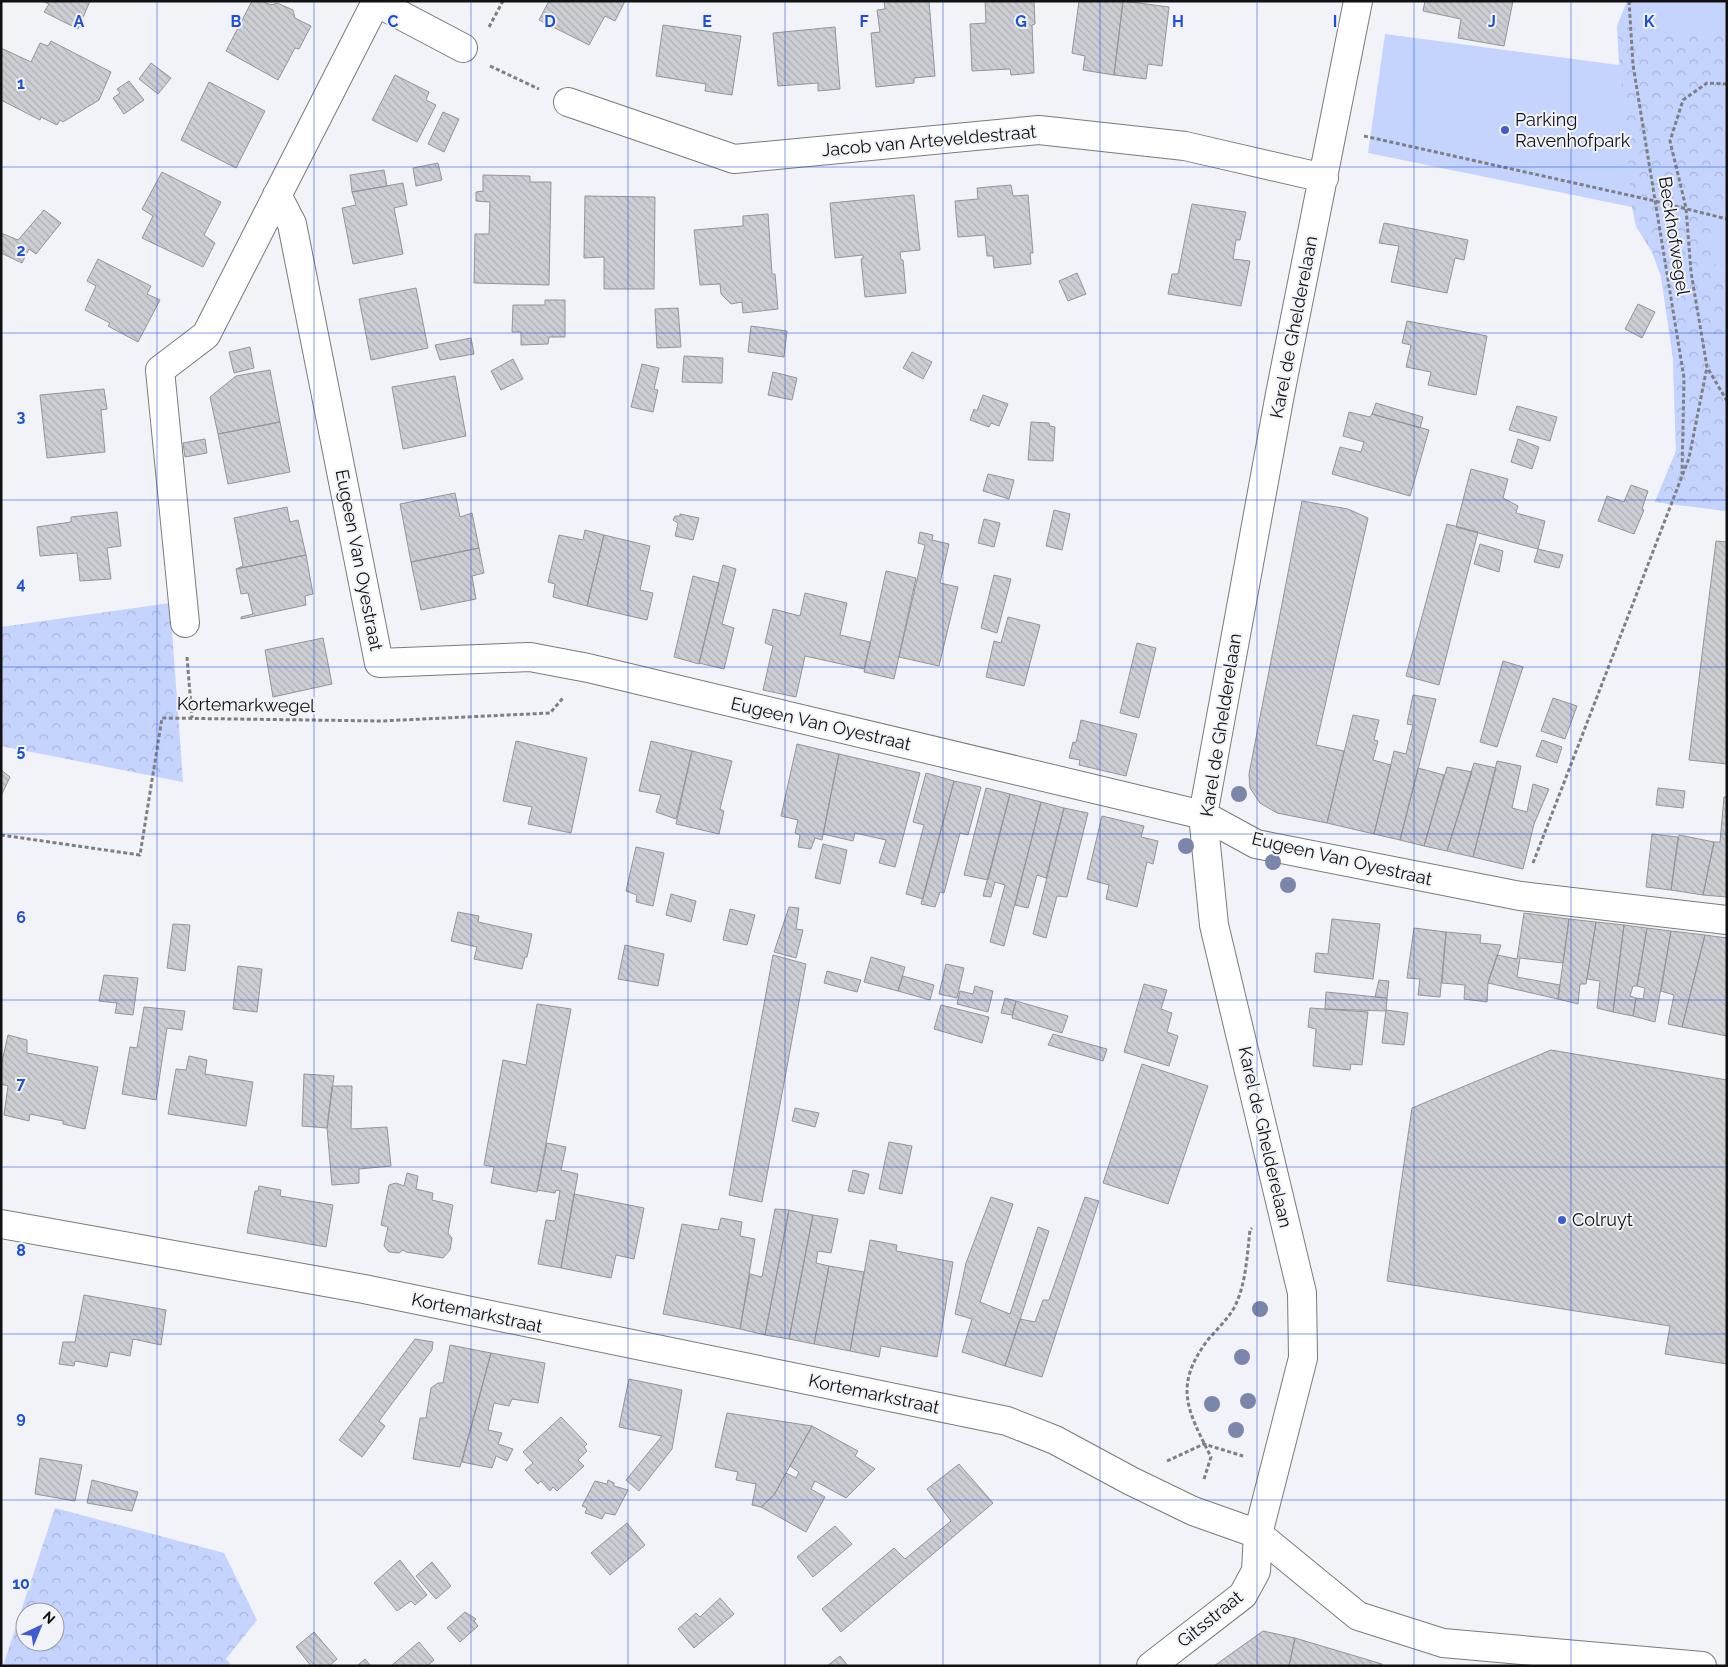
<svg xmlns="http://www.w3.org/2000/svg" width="1728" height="1667" font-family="Raleway,sans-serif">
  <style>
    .green { fill: #c5d4ff }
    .forest { fill: url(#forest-crowns); fill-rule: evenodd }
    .building { fill: url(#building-back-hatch); stroke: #93959a }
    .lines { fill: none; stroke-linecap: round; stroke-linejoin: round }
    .minor-casing { stroke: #797a7f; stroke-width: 30 }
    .tertiary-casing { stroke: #797a7f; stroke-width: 30 }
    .path { stroke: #7e7f83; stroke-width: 3; stroke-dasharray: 4 2.5; stroke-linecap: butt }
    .minor { stroke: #fff; stroke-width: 28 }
    .tertiary { stroke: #fff; stroke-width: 28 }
    .tree { fill: #7c86aa }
    .grid { fill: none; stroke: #1d4ed8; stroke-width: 1; stroke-opacity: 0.55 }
    .poi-dot { fill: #415bce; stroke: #f1f3f8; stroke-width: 2 }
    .labels { text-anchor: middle; stroke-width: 4; stroke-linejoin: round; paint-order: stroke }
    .poi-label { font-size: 18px; fill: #111113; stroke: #f1f3f8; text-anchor: start }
    .street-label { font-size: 18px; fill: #111113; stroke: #f1f3f8 }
    .grid-label { font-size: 16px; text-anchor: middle; font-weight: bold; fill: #1d4ed8; stroke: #f1f3f8; stroke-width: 4; stroke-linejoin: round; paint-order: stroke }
  </style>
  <defs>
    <pattern id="forest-crowns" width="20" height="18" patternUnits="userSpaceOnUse" patternTransform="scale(1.25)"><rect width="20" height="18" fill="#c5d4ff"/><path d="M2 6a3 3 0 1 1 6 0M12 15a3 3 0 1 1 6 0" fill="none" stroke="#a8b5da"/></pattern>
    <pattern id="building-back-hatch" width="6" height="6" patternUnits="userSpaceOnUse" patternTransform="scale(1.25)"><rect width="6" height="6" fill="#ccced3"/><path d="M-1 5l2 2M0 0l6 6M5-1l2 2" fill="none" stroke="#aeb0b4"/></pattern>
  </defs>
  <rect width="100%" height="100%" fill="#f1f3f8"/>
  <path class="green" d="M1627 1H1727V511L1655 502 1676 451 1673 358 1661 276 1652 252 1636 226 1632 207 1368 153 1385 34 1619 65 1617 26Z"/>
  <path class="forest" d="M1617 26 1727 36V200L1711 197V264L1727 266V511L1655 502 1676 451 1673 358 1661 276 1652 252 1636 226 1632 207Z
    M170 603 183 782 1 746V627Z
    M55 1508 224 1553 257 1620 226 1659 232 1666H3ZM25 1612H55V1642H25Z"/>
  <path class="building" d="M42 1H90L78 29 44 12 49 4Z
    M252 1H262L271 5 277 3 293 10 295 18 311 26 299 49 295 48 278 80 226 51Z
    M549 1H625L615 21 605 16 589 45 539 20Z
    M884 1H929L935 76 914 78V83L876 87 871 33 880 32 877 10 885 9Z
    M985 1H1034L1035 24 1032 25 1034 73 1011 75 1010 69 972 71 970 24 986 23Z
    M1079 1H1123L1114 75 1083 70 1085 56 1072 53Z
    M1123 1 1169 7 1162 66 1148 64 1146 79 1114 75Z
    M1425 1H1513L1504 46 1458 38 1461 19 1423 11Z
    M663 25 741 36 732 95 705 91 706 84 656 76Z
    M835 27 840 89 818 91V83L778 86 773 33Z
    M51 41 111 72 99 100 63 122 60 120 57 125 41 117 40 120 1 100V48L31 62 40 43 48 46Z
    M151 63 171 78 158 94 139 79Z
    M395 75 429 92 426 100 436 105 417 142 372 120Z
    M129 81 144 100 124 114 113 98 120 93 117 89Z
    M209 82 265 111 236 168 181 140Z
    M443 112 459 119 444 152 428 144Z
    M438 163 442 180 416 186 413 168Z
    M384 170 387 186 352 192 350 175Z
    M162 172 221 202 204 235 215 243 203 267 142 238 153 216 142 209Z
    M483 175 530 176V182H551L549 285 474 283 475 234H489L490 202 476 201V192L483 191Z
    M403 183 407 205 394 208 403 254 353 264 342 208 356 205 352 192Z
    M1011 185 1013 196 1028 195 1033 253H1030L1031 264 994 268 993 256H987L985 235 958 237 955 201 978 199 977 188Z
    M914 195 920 250 900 252 901 260H903L906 293 865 297 861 259H863V255L835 258 830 203Z
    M585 196 655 197 654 289H604V257L584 258Z
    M1192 204 1246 212 1240 240H1236L1233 259 1250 261 1241 306 1168 294 1172 274H1178Z
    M44 210 61 223 36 254 29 249 22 263 1 253V233L18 240Z
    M768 214 772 274H775L778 309 743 313 742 302 731 304 721 294 720 284 700 285 694 230 743 226V216Z
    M1384 223 1468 240 1464 260 1455 258 1447 293 1391 282 1399 246 1379 243Z
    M98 259 151 286 147 294 160 300 138 342 108 326 110 323 85 310 96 286 87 281Z
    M1077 273 1086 294 1068 301 1059 281Z
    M416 288 428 348 371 360 359 299Z
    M545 300H565V337H549L548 344 521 345V332H512L513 305H545Z
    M1638 304 1655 312 1642 338 1625 329Z
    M678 308 681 347 657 348 655 309Z
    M1407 321 1487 336 1476 395 1428 385 1431 372 1406 367 1411 345 1402 343Z
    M751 326 787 331 784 357 748 352Z
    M471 338 474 354 440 360 435 345Z
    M250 347 254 368 234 373 229 352Z
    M912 352 932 362 923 379 903 368Z
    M684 356 723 358 722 383 682 382Z
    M513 359 523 379 501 390 491 371Z
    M642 364 659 368 654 389 658 390 653 412 631 407Z
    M270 370 280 422 218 434 210 397 236 376Z
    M773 372 797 378 792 400 768 395Z
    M455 376 466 436 403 449 392 387Z
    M104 389 107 409 101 410 105 452 47 458 40 395Z
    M983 395 1008 404 999 426 991 423 989 427 970 420 974 409 977 411Z
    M1376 403 1423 417 1420 428 1372 414Z
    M1517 406 1557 417 1550 441 1509 430Z
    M1349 412 1370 417 1372 414 1429 430 1410 496 1332 474 1340 447 1361 452 1364 442 1343 436Z
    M280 422 290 472 228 484 218 434Z
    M1031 422 1049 423 1050 426 1055 427 1053 461 1028 460Z
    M205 439 207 453 185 457 183 443Z
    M1518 439 1539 447 1532 469 1511 462Z
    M1471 469 1508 479 1503 498 1518 506 1516 513 1545 521 1538 549 1456 527Z
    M988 474 1014 480 1009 499 983 491Z
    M1631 485 1648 491 1642 509 1644 510 1634 534 1598 521 1607 496 1624 502Z
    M455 493 460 517 472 513 479 548 411 562 400 504Z
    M1302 501 1348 509 1368 518 1316 745 1344 751 1327 823 1277 813 1260 803 1250 788 1249 774Z
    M287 507 290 522 298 520 306 555 236 569 243 566 234 518Z
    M1054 510 1070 514 1062 550 1046 546Z
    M117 512 121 546 107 548 111 579 80 581 77 553 40 556 37 527 71 522V517Z
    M680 514 699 518 693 540 675 536 678 523 673 520 675 516H680Z
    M984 519 1000 523 994 547 978 543Z
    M1447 524 1478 532 1439 685 1406 676Z
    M585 530 604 535 587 606 553 597 555 584 548 582 559 535 583 540Z
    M920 532 933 535 932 540 949 544 940 583 958 587 939 666 899 657 925 545 918 543Z
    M604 535 650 546 640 590 653 593 647 620 587 606Z
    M1716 541 1727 542V764L1689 760Z
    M1480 544 1503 551 1499 572 1474 564Z
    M479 548 484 573 472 576 476 599 421 610 411 562Z
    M1538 549 1563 555 1559 568 1534 562Z
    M306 555 313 594 305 596 306 605 241 619V617L253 614 248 593 241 594 236 569Z
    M723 565 736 569 722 624 734 628 724 669 699 663Z
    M886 571 916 578 894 679 864 672Z
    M994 575 1011 579 997 633 981 628Z
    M693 576 719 583 699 664 674 657Z
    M805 593 847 603 840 635 870 642 864 669 805 656 796 697 763 690 773 646 765 643 773 609 800 616Z
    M1008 617 1040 625 1024 686 986 677 994 641 1001 643Z
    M323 638 332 684 273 697 265 650Z
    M1137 643 1156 648 1139 718 1120 713Z
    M1503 661 1523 667 1497 747 1480 742Z
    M1413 695 1436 699 1400 840 1374 834 1394 751 1406 754 1413 725 1407 724Z
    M1553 698 1577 706 1565 739 1541 731Z
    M1353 715 1379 720 1374 740 1378 741 1373 760 1391 765 1374 834 1327 823Z
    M1081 720 1137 734 1126 776 1079 765 1080 760 1069 758 1073 742 1076 743Z
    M1542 740 1562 747 1557 763 1536 756Z
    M516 741 587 758 571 833 528 824 532 807 503 801Z
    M651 741 692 751 676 819 656 812 661 795 639 791Z
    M797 744 839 754 822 840 815 838 811 849 798 847 800 835 795 833 798 820 781 816Z
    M692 751 732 761 720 809 724 811 719 834 676 824Z
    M839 754 920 773 895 867 879 863 886 840 855 833 853 841 823 834Z
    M1497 761 1521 766 1512 808 1527 812 1533 784 1549 789 1534 824 1523 869 1473 857Z
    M1474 763 1496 768 1473 857 1447 851Z
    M1447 767 1472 772 1447 851 1424 846Z
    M1418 768 1444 775 1424 846 1400 840Z
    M1 770 10 777 1 796Z
    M926 773 954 781 923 899 906 894 924 825 913 822Z
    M954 781 981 787 968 835 960 833 944 893 940 892 935 907 921 904Z
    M986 788 1010 794 988 880 964 875Z
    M1658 788 1685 791 1683 808 1656 805Z
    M1010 794 1041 802 1004 946 990 942 1005 885 995 882 991 897 983 896Z
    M1724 797H1727V897L1703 895 1714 842H1720Z
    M1041 802 1064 808 1046 878 1037 875 1028 908 1015 905Z
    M1064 808 1088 813 1067 897 1057 896 1046 938 1033 934Z
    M1102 816 1144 826 1141 837 1158 841 1153 864 1147 862 1137 907 1106 899 1109 885 1087 879Z
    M1652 834 1678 837 1671 890 1646 887Z
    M1679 835 1714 842 1703 895 1671 890Z
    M823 844 847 850 840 884 815 878Z
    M636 847 664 853 653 906 636 902 637 895 626 891Z
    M671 894 696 901 691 922 666 915Z
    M789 907 799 908 796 929 803 930 796 958 774 952Z
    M730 909 755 915 747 945 723 940Z
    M458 912 479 916 478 922 532 934 527 957H525L522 969 474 959 477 947 451 941Z
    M1524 913 1569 919 1563 963 1520 958 1517 977 1560 985 1558 999 1488 983 1497 955 1517 959Z
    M1332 919 1380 924 1373 979 1314 972 1316 953 1328 954Z
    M1569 919 1596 922 1586 984H1580L1578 1004 1558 999Z
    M1596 922 1624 925 1613 1012 1597 1008 1600 981 1587 979Z
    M173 924 190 925 185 971 167 968Z
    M1624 925 1647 928 1637 986H1633L1630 996 1636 998 1633 1016 1613 1012Z
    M1414 928 1446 932 1440 997 1418 995 1420 979 1407 978Z
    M1647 928 1671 931 1655 1022 1633 1016 1636 998 1643 999 1645 988 1637 986Z
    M1671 931 1705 935 1682 1027 1668 1024 1674 995 1661 991Z
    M1446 932 1481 935 1480 943 1501 945 1488 983 1487 1002 1464 999 1465 985 1442 983Z
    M1705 935 1727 938V1036L1682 1027Z
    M625 945 664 954 658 986 618 979Z
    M773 955 806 964 762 1202 729 1195Z
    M871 957 905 967 898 991 864 982Z
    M946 964 964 968 957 998 939 994Z
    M238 966 262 969 257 1012 233 1009Z
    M827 971 861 980 857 992 824 983Z
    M104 975 138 978 133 1015 115 1013 117 1003 99 1001Z
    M903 976 934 985 930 1000 898 991Z
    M1379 980 1389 981 1387 998 1375 997Z
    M1144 984 1167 990 1161 1009 1172 1013 1167 1032 1178 1036 1169 1066 1124 1052Z
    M975 986 993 991 988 1012 957 1004 960 991 973 994Z
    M1326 992 1387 998 1386 1011 1325 1009Z
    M1005 998 1016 1001 1012 1015 1001 1013Z
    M1016 1001 1068 1016 1062 1033 1012 1018Z
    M537 1004 571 1009 537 1192 491 1183 494 1167 484 1165 503 1060 526 1065Z
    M941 1005 989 1017 982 1043 934 1029Z
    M144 1007 185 1011 182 1030 167 1028 156 1100 122 1094 130 1047 137 1048Z
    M1310 1008 1368 1012 1362 1065 1351 1064 1350 1070 1313 1066 1316 1029 1308 1027Z
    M1386 1010 1408 1013 1404 1045 1382 1043Z
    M1053 1034 1107 1049 1103 1061 1048 1045Z
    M8 1035 27 1040V1053L98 1067 85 1129 63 1124V1121L30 1114 29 1121 4 1115 8 1086 1 1084V1066Z
    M1551 1050 1727 1080V1364L1665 1354 1670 1326 1387 1281 1412 1108Z
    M189 1056 207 1060 205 1074 253 1082 246 1126 168 1114 176 1069 186 1070Z
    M1142 1064 1208 1086 1168 1204 1103 1183Z
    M304 1074 334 1076 327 1128 302 1126Z
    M332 1086H352L351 1129 387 1127 391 1166 359 1169V1183L332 1185 327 1128Z
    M795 1108 819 1113 815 1127 792 1121Z
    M889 1142 912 1146 902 1194 879 1189Z
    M547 1143 566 1147 561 1170 578 1174 561 1268 538 1264 546 1220 555 1221 560 1191 556 1190 555 1193 537 1190Z
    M853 1170 869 1174 864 1194 848 1191Z
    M407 1173 418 1176 416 1189 433 1193 432 1200 453 1205 448 1233 452 1238 450 1250 443 1258 406 1252 403 1250 399 1253 389 1252 384 1246 388 1227 381 1225 389 1185 396 1183 404 1186Z
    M259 1186 281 1190 280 1196 333 1205 326 1247 247 1233 255 1191H258Z
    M574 1194 644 1208 634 1259 616 1255 611 1278 561 1268Z
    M991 1197 1013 1204 980 1302 1010 1314 1038 1227 1049 1231 1005 1366 962 1352 972 1319 955 1314 966 1263Z
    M1085 1197 1099 1201 1042 1377 1005 1366 1020 1319 1035 1322 1043 1300H1049Z
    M775 1209 789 1210 765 1335 740 1329 750 1274 762 1277Z
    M789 1210 813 1215 789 1339 765 1335Z
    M813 1215 838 1219 831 1253 818 1251 816 1263 829 1266 814 1344 789 1339Z
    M721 1218 742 1222 740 1236 755 1239 740 1329 663 1314 682 1224 718 1230Z
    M870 1240 897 1245 896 1251 953 1262 937 1357 881 1346 879 1357 850 1351Z
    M829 1266 864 1272 850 1351 814 1344Z
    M84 1295 166 1310 161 1345 133 1339 130 1356 110 1352 107 1367 75 1361 74 1366 59 1364 63 1342H75Z
    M415 1339 433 1342 432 1350 379 1421 385 1426 362 1457 339 1440Z
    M450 1345 491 1353 460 1467 413 1459 420 1418H426L431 1388 438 1383H443Z
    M491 1353 545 1363 538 1403 512 1399 509 1406 494 1403 488 1430 502 1433 498 1444 513 1449 507 1461 496 1456 492 1468 462 1462Z
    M629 1379 682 1390 672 1449 639 1491 626 1480 662 1436 619 1427Z
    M727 1413 812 1426 774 1495 761 1507 752 1505 756 1484 736 1480 738 1472 715 1467Z
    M561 1417 587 1444 584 1447 587 1451 578 1460 584 1466 557 1491 553 1487 550 1491 541 1481 538 1484 525 1470 533 1463 523 1452Z
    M812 1426 858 1451 855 1456 875 1469 846 1498 815 1481 811 1489 825 1497 806 1532 761 1507 774 1495 786 1473 796 1478 799 1472 790 1466Z
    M40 1458 82 1465 75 1501 35 1494Z
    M959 1464 993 1503 841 1632 822 1609 894 1548 905 1559 951 1521 927 1489Z
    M92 1480 138 1492 132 1511 87 1503Z
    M608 1480 614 1483V1486L628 1490 615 1515 605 1513 602 1519 585 1513 587 1508 582 1506 595 1481 607 1484Z
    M627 1523 645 1545 610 1575 591 1553Z
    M835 1526 852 1544 813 1577 797 1557Z
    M400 1560 427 1595 415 1605 411 1601 397 1611 374 1583Z
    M432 1562 451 1586 436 1599 416 1576Z
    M720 1598 734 1614 694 1648 678 1629 696 1613 700 1617Z
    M465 1612 476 1619 474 1621 478 1626 460 1642 447 1628Z
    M1263 1631 1295 1638 1289 1666H1214Z
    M314 1632 337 1659 329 1666H311L296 1647Z
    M1295 1638 1382 1664V1666H1289Z
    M419 1642 434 1660 427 1666H391Z
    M840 1656 848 1666H827Z
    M365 1659 371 1666H357Z"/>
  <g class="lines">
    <defs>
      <path id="minor" d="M374 1 463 48
        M568 102 734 159 1039 130 1185 146 1324 178
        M277 195 292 224 379 663 530 657 588 668 1203 815 1256 844 1520 896 1727 920
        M185 623 160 370 206 335 376 2
        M1151 1666 1243 1595 1256 1571 1258 1534 1303 1358 1302 1293 1214 925 1203 815 1280 394 1358 1"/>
      <path id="tertiary" d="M1 1224 364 1289 1007 1421 1055 1440 1131 1481 1193 1511 1258 1534 1358 1616 1443 1643 1702 1666"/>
    </defs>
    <use href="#minor" class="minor-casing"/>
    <use href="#tertiary" class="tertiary-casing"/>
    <path class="path" d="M1629 1 1633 65 1684 378 1682 474
      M489 27 503 1
      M490 66 539 89
      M1727 84 1707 83 1683 100 1670 141 1686 208 1691 272 1707 367 1727 401
      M1364 136 1655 201 1727 219
      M187 657 192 718
      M1 835 140 855 162 718 381 721 550 713 563 698
      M1533 863 1689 458 1707 367
      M1167 1461 1204 1444 1243 1456
      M1204 1479 1211 1457C1188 1411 1173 1387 1207 1341 1216 1330 1227 1320 1234 1308 1246 1285 1247 1256 1250 1230L1252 1228"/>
    <use href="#minor" class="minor"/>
    <use href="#tertiary" class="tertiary"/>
  </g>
  <g class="tree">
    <circle cx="1239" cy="794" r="8"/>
    <circle cx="1186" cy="846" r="8"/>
    <circle cx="1273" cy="862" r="8"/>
    <circle cx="1288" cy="885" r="8"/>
    <circle cx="1260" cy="1309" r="8"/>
    <circle cx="1242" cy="1357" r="8"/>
    <circle cx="1248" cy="1401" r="8"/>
    <circle cx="1212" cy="1404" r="8"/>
    <circle cx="1236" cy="1430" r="8"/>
  </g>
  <path class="grid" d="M157 1V1666M314 1V1666M471 1V1666M628 1V1666M785 1V1666M943 1V1666M1100 1V1666M1257 1V1666M1414 1V1666M1571 1V1666M1 167H1727M1 333H1727M1 500H1727M1 667H1727M1 834H1727M1 1000H1727M1 1167H1727M1 1334H1727M1 1500H1727"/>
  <g class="poi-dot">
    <circle cx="1505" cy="130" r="5"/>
    <circle cx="1562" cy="1220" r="5"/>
  </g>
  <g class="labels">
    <g class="poi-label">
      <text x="1515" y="126">Parking<tspan x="1515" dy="21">Ravenhofpark</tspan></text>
      <text x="1572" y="1226">Colruyt</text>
    </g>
    <g class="street-label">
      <text transform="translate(929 141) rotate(-5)" y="6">Jacob van Arteveldestraat</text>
      <text transform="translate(1674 236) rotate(81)" y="6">Beckhofwegel</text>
      <text transform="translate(1294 327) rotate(-79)" y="6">Karel de Ghelderelaan</text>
      <text transform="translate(359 560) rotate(79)" y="6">Eugeen Van Oyestraat</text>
      <text transform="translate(246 705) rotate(1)" y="6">Kortemarkwegel</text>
      <text transform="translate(821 724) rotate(13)" y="6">Eugeen Van Oyestraat</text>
      <text transform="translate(1221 725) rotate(-81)" y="6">Karel de Ghelderelaan</text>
      <text transform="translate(1342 859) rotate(13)" y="6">Eugeen Van Oyestraat</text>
      <text transform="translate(1265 1137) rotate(77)" y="6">Karel de Ghelderelaan</text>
      <text transform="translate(477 1313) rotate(12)" y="6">Kortemarkstraat</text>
      <text transform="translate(874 1394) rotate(12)" y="6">Kortemarkstraat</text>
      <text transform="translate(1210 1619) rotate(-39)" y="6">Gitsstraat</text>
    </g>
  </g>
  <g class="grid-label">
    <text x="79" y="27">A</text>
    <text x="236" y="27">B</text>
    <text x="393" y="27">C</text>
    <text x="550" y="27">D</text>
    <text x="707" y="27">E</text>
    <text x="864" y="27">F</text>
    <text x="1021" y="27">G</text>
    <text x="1178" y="27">H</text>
    <text x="1335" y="27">I</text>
    <text x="1492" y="27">J</text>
    <text x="1649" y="27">K</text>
    <text x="21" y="89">1</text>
    <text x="21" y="256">2</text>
    <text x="21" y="422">3</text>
    <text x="21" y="589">4</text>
    <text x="21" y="756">5</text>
    <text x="21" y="923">6</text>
    <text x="21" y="1089">7</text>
    <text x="21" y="1256">8</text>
    <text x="21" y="1423">9</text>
    <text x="21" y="1589">10</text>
  </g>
  <rect width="1728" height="1667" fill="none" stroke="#111113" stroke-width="5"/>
  <g transform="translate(40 1627) rotate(44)"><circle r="24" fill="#f1f3f8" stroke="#97999c"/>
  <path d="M0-4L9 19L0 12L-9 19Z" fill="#415bce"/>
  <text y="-8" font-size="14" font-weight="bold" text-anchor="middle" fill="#111113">N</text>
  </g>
</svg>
